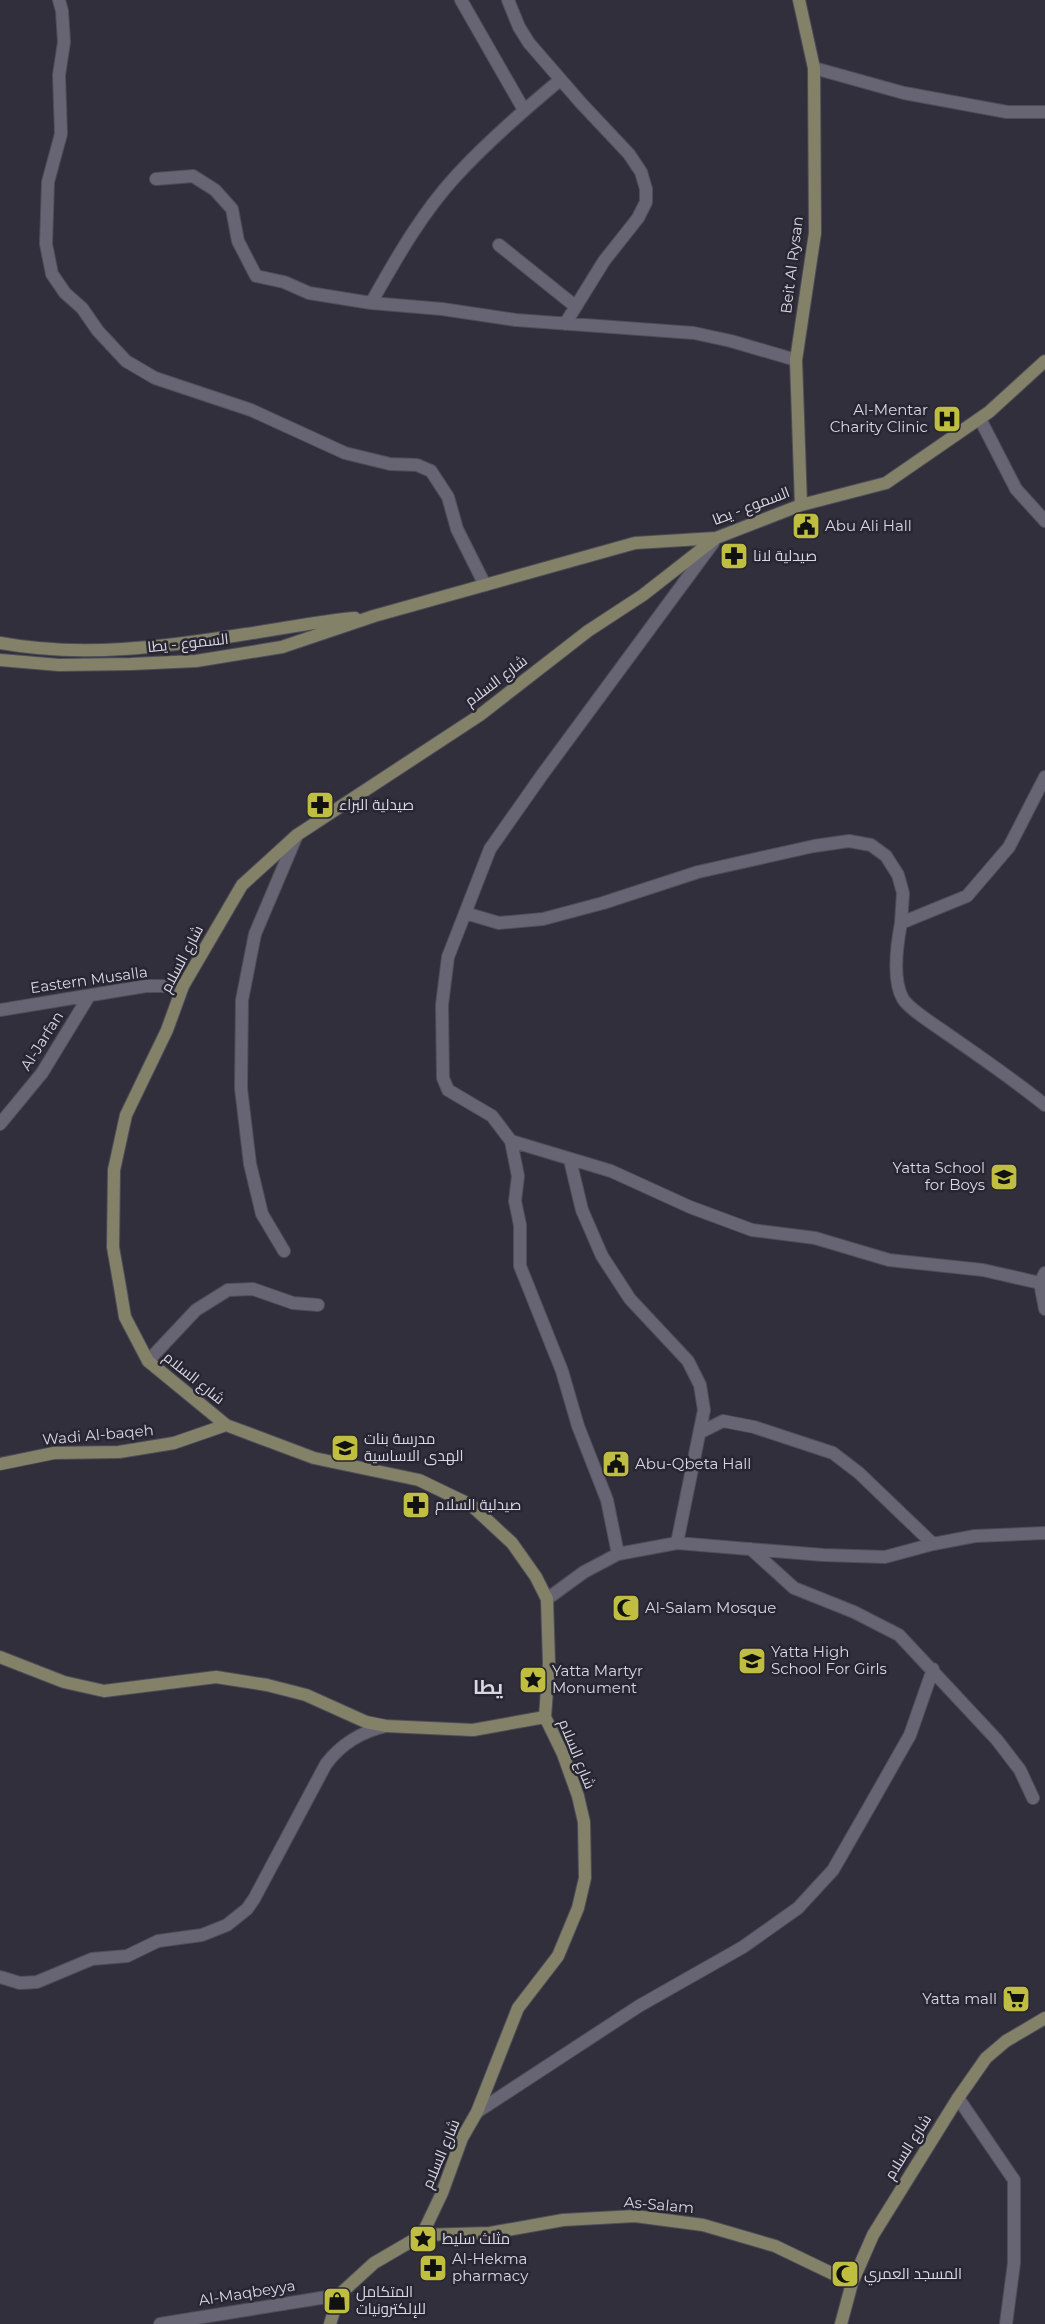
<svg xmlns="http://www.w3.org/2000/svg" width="1045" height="2324" font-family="Montserrat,Cairo,sans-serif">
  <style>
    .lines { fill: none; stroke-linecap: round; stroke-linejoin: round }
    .street-casing { stroke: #4f4d58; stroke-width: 14 }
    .secondary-casing { stroke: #4f4d58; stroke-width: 14 }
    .street { stroke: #676573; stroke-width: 12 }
    .secondary { stroke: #838269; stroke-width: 12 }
    .labels { text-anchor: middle; stroke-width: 5; stroke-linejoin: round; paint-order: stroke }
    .street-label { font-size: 15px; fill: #d9d7e0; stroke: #282632 }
    .poi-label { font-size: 15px; fill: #d9d7e0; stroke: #282632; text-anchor: start }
    .district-label { font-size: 20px; font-weight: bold; fill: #d9d7e0; stroke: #282632 }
  </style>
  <rect width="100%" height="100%" fill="#322f3c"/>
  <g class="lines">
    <defs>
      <path id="street" d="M59 0 62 11 64 42 59 75 61 134 48 182 46 244 52 274 65 293 82 308 98 331 126 361 155 378 251 410 345 453 390 464 417 465 431 471 448 497 457 529 485 585
        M461 0 524 110
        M508 0 519 27 529 43 581 103 629 154 641 172 646 189V202L638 218 604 261 565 324
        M814 68 904 93 1007 112H1045
        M156 179 193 176 215 190 232 209 238 241 256 276 284 282 309 293 371 303 442 309 516 320 694 333 731 341 796 360
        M499 245 575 306
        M371 303C396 259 421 214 456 176 488 141 524 110 560 80
        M980 419 1016 489 1045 521
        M1045 777 1009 847 967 896 901 923C897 944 892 980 903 999 910 1010 935 1025 946 1033 979 1056 1013 1079 1045 1105
        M465 913 499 923 543 919 603 903 698 872 814 846 849 841 871 845 886 856 898 875 903 893 901 923
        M0 1010 146 986H183
        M0 1124 42 1073 89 996
        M511 1141 611 1171 690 1207 752 1230 815 1238 889 1260 983 1270 1040 1283 1045 1273
        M570 1160 582 1210 602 1256 630 1299 688 1361 700 1385 704 1410 677 1543
        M284 1251 262 1214 250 1164 241 1088 242 1000 255 934 297 835
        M1040 1283 1045 1309
        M148 1361 196 1310 228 1290 253 1289 293 1303 318 1305
        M701 1432 723 1421 754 1427 833 1453 859 1473 933 1544
        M751 1549 794 1588 854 1612 899 1635 997 1740 1020 1770 1033 1798
        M618 1554 607 1500 578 1426 562 1371 520 1266V1225L515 1201 518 1176 511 1141 492 1116 448 1090 443 1078 442 1005 448 957 490 849 542 775 713 543
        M547 1599 584 1572 618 1554 677 1543 823 1555 885 1557 933 1544 975 1536 1045 1533
        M0 1977 20 1983 37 1982 92 1959 127 1956 158 1941 202 1935 227 1925 247 1909 254 1899 326 1764C342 1743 361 1732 386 1726
        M958 2098 1014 2180V2263L1006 2324
        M477 2112 639 2006 743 1947 798 1908 833 1870 872 1802 910 1735 933 1669
        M160 2324 339 2295"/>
      <path id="secondary" d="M799 0 814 68 815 233 796 360 801 505
        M0 643C81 658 165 647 246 634 282 629 318 621 355 618
        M0 660 59 665 131 664 196 661 282 647 374 616 635 543 716 538 801 505 886 483 989 412 1045 361
        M0 1464 54 1453 119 1452 174 1443 226 1425
        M0 1657 64 1682 104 1691 216 1677 267 1685 306 1695 366 1722 386 1726 473 1730 545 1717
        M422 2235 442 2193 462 2138 477 2112 518 2008 558 1956 578 1908 585 1878 584 1822 578 1796 563 1754 545 1717 549 1663 547 1599 536 1577 512 1543 471 1505 419 1480 314 1458 226 1425 148 1361 125 1317 120 1287 113 1247 114 1170 126 1115 167 1030 183 986 242 885 297 835 480 715 588 631 643 595 716 538
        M330 2324 339 2295 374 2263 422 2235 490 2233 563 2220 635 2216 703 2225 775 2246 852 2283
        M841 2324 852 2283 873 2235 958 2098 986 2058 1006 2041 1045 2018"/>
    </defs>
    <use href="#street" class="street-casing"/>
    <use href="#secondary" class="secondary-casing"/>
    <use href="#street" class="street"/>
    <use href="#secondary" class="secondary"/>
  </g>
  <defs>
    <symbol id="hospital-square" viewBox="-11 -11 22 22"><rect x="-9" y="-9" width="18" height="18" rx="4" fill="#bfbe41" stroke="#282632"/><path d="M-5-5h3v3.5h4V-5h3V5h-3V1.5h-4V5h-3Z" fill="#111"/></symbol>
    <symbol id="civic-square" viewBox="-11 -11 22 22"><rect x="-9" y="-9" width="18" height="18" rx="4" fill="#bfbe41" stroke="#282632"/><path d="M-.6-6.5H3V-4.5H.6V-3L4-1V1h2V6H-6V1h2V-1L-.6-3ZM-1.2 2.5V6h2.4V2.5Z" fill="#111"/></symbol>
    <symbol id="pharmacy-square" viewBox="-11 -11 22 22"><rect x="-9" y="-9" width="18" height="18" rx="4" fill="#bfbe41" stroke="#282632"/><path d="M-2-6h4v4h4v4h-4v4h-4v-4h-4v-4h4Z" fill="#111"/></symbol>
    <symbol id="school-square" viewBox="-11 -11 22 22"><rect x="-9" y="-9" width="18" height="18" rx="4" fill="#bfbe41" stroke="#282632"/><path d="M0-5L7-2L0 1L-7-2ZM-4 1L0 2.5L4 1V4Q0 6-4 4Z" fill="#111"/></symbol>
    <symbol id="mosque-square" viewBox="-11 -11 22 22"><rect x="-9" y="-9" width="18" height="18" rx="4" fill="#bfbe41" stroke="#282632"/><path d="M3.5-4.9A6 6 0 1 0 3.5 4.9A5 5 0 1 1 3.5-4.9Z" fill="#111"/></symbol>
    <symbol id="sight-square" viewBox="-11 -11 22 22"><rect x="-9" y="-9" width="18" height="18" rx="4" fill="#bfbe41" stroke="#282632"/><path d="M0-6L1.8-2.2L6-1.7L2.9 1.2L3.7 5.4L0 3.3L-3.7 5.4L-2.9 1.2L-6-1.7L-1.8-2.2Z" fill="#111"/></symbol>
    <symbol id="supermarket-square" viewBox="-11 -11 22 22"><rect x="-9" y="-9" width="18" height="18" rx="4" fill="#bfbe41" stroke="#282632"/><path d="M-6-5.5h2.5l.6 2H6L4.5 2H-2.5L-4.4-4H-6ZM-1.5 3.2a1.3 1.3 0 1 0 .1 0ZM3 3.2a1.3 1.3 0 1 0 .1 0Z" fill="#111"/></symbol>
    <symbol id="shop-square" viewBox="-11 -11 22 22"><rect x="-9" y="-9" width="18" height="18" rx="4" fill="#bfbe41" stroke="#282632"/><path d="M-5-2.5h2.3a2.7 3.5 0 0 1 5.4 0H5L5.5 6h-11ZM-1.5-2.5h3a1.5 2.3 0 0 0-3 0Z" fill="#111"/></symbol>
  </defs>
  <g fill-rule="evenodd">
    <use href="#hospital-square" x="931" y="403" width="32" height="32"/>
    <use href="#civic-square" x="790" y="510" width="32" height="32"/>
    <use href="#pharmacy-square" x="718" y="540" width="32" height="32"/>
    <use href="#pharmacy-square" x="304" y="789" width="32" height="32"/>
    <use href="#school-square" x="988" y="1161" width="32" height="32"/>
    <use href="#school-square" x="329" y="1432" width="32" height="32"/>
    <use href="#civic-square" x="600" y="1448" width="32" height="32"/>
    <use href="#pharmacy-square" x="400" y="1489" width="32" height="32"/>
    <use href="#mosque-square" x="610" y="1592" width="32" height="32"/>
    <use href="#school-square" x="736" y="1645" width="32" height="32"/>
    <use href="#sight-square" x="517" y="1664" width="32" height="32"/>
    <use href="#supermarket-square" x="1000" y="1983" width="32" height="32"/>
    <use href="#sight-square" x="407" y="2223" width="32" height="32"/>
    <use href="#pharmacy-square" x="417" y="2252" width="32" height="32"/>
    <use href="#mosque-square" x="829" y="2258" width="32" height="32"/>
    <use href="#shop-square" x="321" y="2285" width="32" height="32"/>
  </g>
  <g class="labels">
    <g class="street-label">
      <text transform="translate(792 265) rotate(-83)" y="5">Beit Al Rysan</text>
      <text transform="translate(751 506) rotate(-21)" y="5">السموع - يطا</text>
      <text transform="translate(188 643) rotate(-6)" y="5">السموع - يطا</text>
      <text transform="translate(496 681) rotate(-37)" y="5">شارع السلام</text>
      <text transform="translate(182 959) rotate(-62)" y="5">شارع السلام</text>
      <text transform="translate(89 980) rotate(-8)" y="5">Eastern Musalla</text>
      <text transform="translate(42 1041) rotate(-58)" y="5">Al-Jarfan</text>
      <text transform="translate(194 1378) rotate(39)" y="5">شارع السلام</text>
      <text transform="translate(98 1435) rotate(-5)" y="5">Wadi Al-baqeh</text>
      <text transform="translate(577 1754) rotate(68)" y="5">شارع السلام</text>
      <text transform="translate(908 2147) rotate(-58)" y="5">شارع السلام</text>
      <text transform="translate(441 2154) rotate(-67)" y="5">شارع السلام</text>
      <text transform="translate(659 2205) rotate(5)" y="5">As-Salam</text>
      <text transform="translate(247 2293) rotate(-9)" y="5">Al-Maqbeyya</text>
    </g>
    <g class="poi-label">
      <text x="928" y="415" text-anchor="end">Al-Mentar<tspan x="928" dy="17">Charity Clinic</tspan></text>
      <text x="825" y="531">Abu Ali Hall</text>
      <text x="753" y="561">صيدلية لانا</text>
      <text x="339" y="810">صيدلية البراء</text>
      <text x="985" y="1173" text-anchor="end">Yatta School<tspan x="985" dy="17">for Boys</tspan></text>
      <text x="364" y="1444">مدرسة بنات<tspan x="364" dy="17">الهدى الاساسية</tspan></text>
      <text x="635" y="1469">Abu-Qbeta Hall</text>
      <text x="435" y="1510">صيدلية السلام</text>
      <text x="645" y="1613">Al-Salam Mosque</text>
      <text x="771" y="1657">Yatta High<tspan x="771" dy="17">School For Girls</tspan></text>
      <text x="552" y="1676">Yatta Martyr<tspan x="552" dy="17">Monument</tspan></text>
      <text x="997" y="2004" text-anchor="end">Yatta mall</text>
      <text x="442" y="2244">مثلث سليط</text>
      <text x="452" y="2264">Al-Hekma<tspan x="452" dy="17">pharmacy</tspan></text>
      <text x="864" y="2279">المسجد العمري</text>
      <text x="356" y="2297">المتكامل<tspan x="356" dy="17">للإلكترونيات</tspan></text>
    </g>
    <g class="district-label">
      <text x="488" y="1694">يطا</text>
    </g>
  </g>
</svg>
